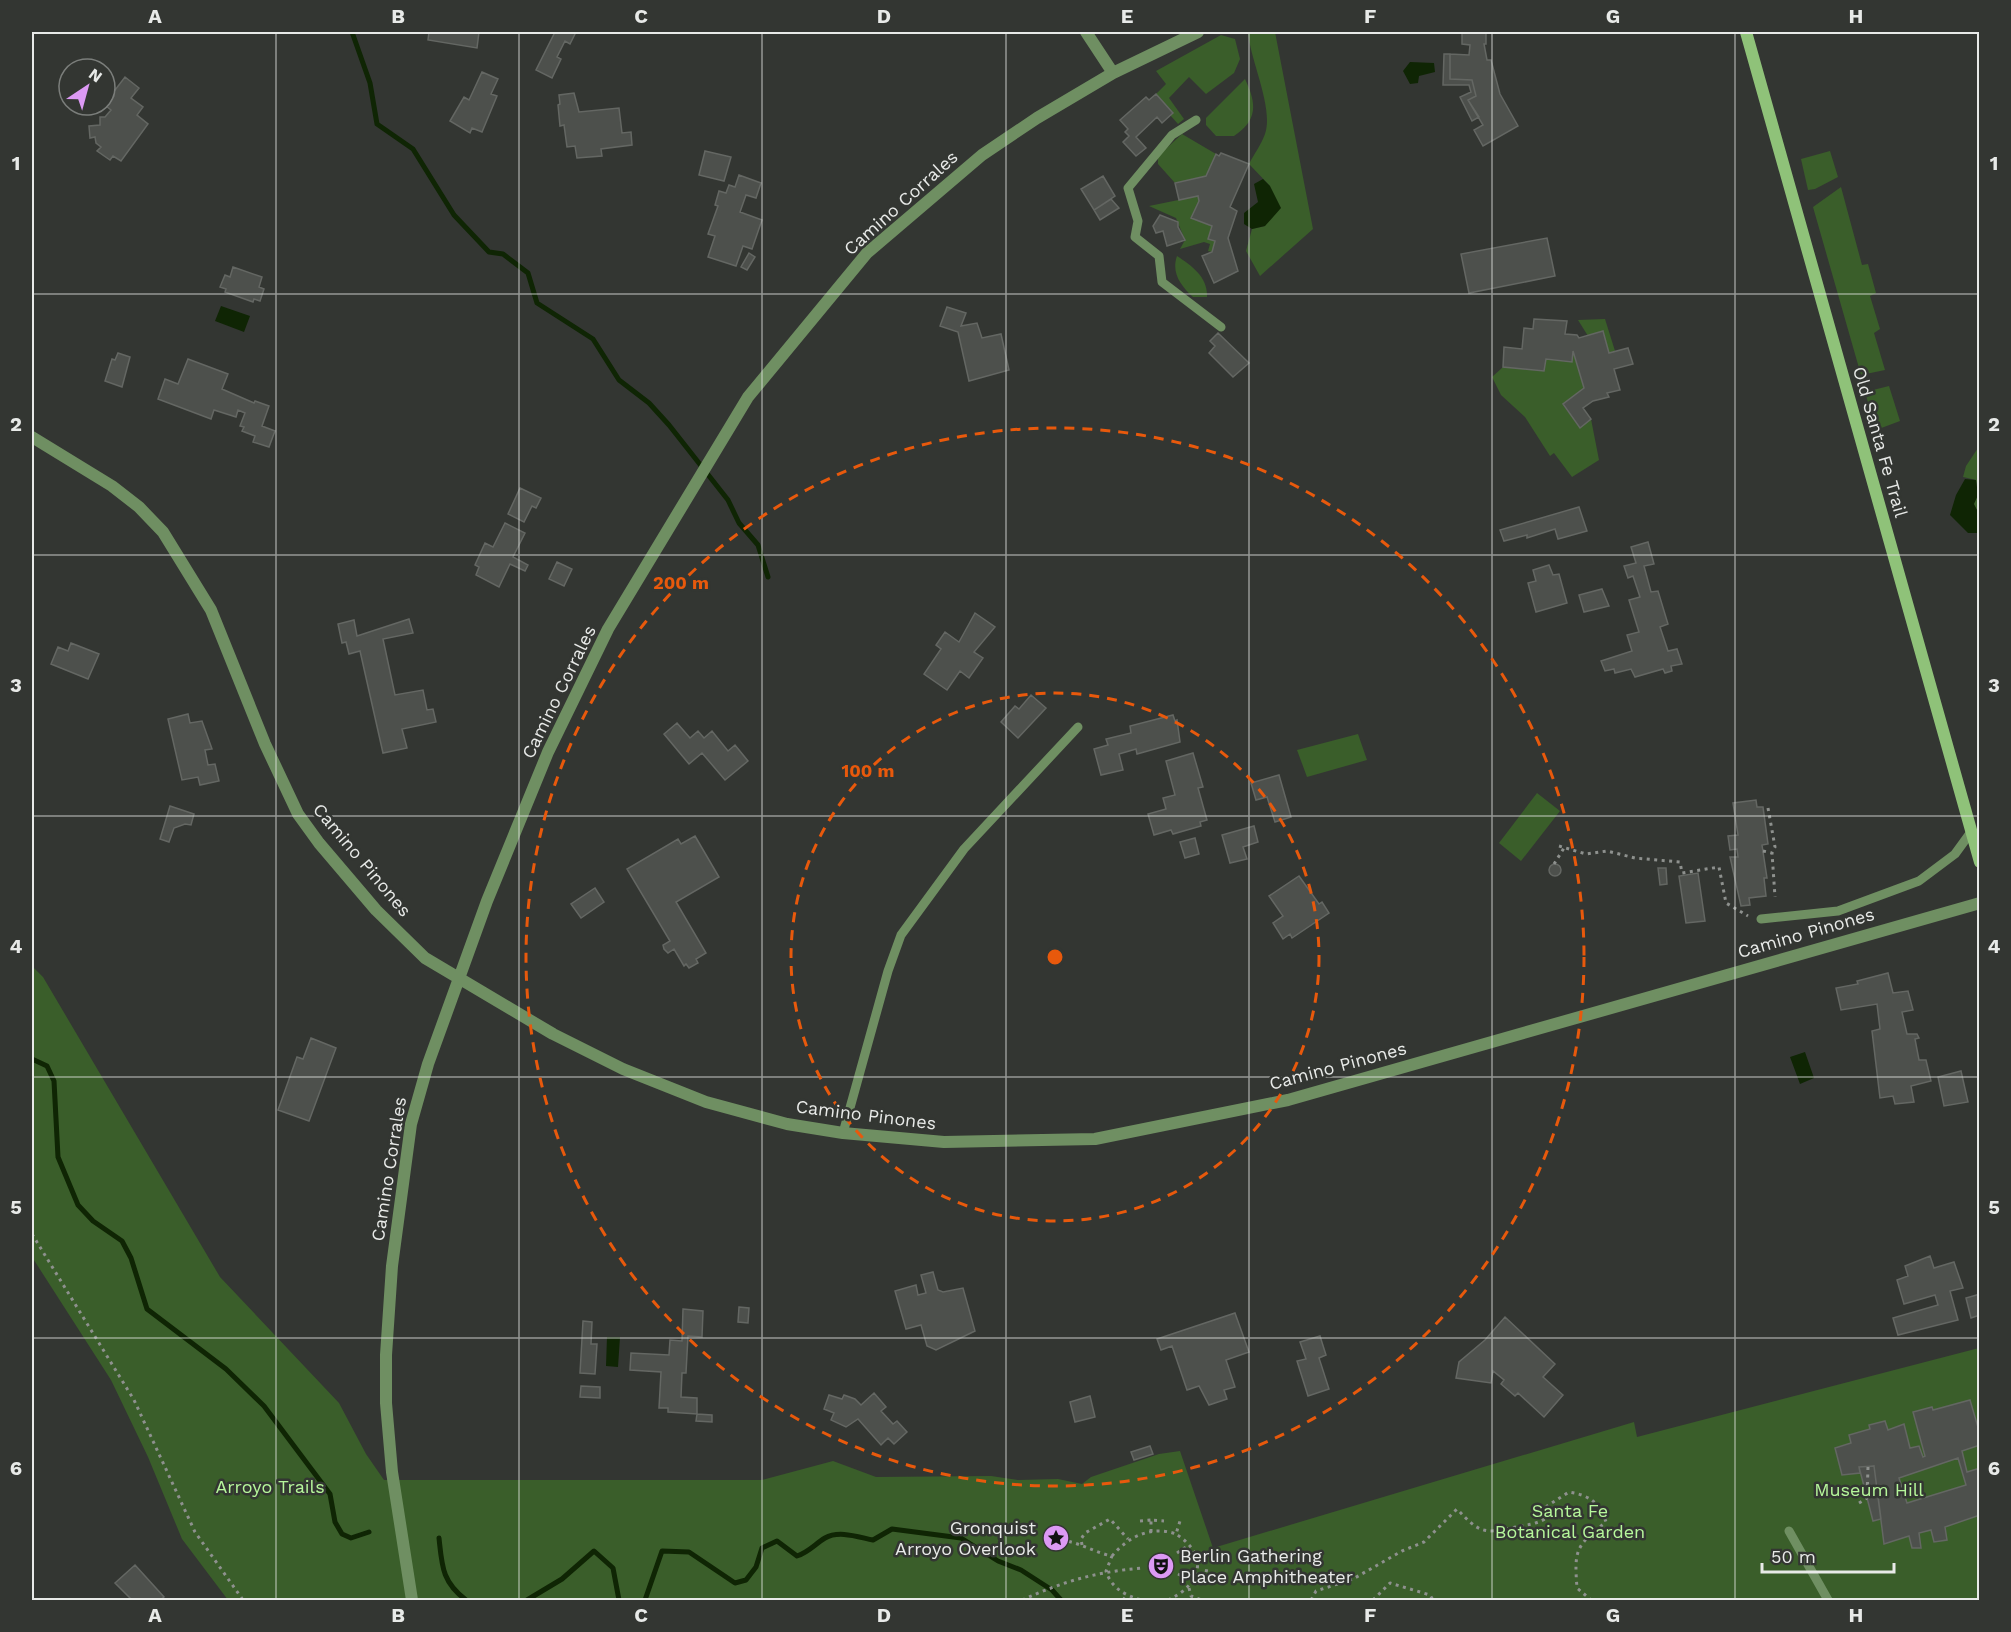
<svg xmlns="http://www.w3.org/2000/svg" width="2011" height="1632" font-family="'Work Sans',sans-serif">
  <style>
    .green { fill: #3a5e2a }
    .water { fill: #0f2504 }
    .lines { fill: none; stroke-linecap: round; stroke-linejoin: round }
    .stream { stroke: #0f2504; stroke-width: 5 }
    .building { fill: #4d504c; stroke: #646763; stroke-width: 1.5; fill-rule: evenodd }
    .path { stroke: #8e918e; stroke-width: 3; stroke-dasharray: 3 4.5; stroke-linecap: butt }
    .lane { stroke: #6f8f62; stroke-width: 9 }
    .street { stroke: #6f8f62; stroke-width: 12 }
    .secondary { stroke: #8fc279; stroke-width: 12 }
    .grid { fill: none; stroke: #e8eae8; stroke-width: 1.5; stroke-opacity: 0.55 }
    .ring { fill: none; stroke: #e8590c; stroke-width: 3; stroke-dasharray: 10 8 }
    .labels { text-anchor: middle; stroke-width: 5; stroke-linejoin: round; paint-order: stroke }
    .street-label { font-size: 18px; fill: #e8eae8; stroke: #333632 }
    .park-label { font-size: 18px; fill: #b6f79b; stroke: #333632 }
    .poi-label { font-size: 18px; fill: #e8eae8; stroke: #333632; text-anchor: end }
    .centre { fill: #e8590c; stroke: #333632; stroke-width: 3 }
    .ring-label { font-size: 18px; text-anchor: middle; font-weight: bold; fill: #e8590c; stroke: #333632; stroke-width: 5; stroke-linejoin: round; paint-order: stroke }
    .neatline { fill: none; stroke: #e8eae8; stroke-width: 2 }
    .grid-label { font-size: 20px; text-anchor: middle; font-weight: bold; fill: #e8eae8 }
  </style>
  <rect width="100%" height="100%" fill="#333632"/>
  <path class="green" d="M1248 32H1275L1313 229 1260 276 1246 251 1252 229 1265 226 1270 186 1249 164C1254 154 1261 145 1265 134 1274 108 1250 60 1248 32Z
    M1221 35 1235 39 1240 59 1234 73 1206 94 1189 77 1169 98 1184 119 1178 124 1170 115 1173 112 1156 94 1166 84 1156 71Z
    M1245 79C1256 102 1259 120 1234 136H1216L1206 125V118Z
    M1182 134 1216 154 1206 176 1175 183 1158 164V156Z
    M1830 151 1838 177 1815 189 1808 190 1801 159Z
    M1841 187 1862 265 1868 264 1876 293 1870 296 1880 329 1874 333 1885 370 1861 375 1813 207Z
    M1198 196 1199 201 1191 218 1212 226 1209 239 1215 241 1212 252 1208 251 1210 244 1204 242 1180 249 1185 240 1176 218 1149 206Z
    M1177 256C1192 266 1208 277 1207 297H1193C1181 286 1171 273 1177 256Z
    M1605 319 1615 351 1609 353 1588 336 1578 320Z
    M1573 351 1584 388 1563 405 1580 428 1591 419 1599 460 1572 477 1554 453 1550 456 1525 417 1501 395 1492 377 1503 367 1543 371 1546 359 1571 362Z
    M1889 386 1900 421 1876 430 1865 392Z
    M1978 448H1979V514L1973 504 1978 495 1976 480 1963 477 1966 466Z
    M1358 734 1367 760 1307 777 1297 750Z
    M1537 793 1560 811 1521 861 1499 843Z
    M32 966 43 977 220 1277 339 1403 366 1454 384 1480H762L833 1461 876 1477 991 1476 1018 1480 1058 1479 1082 1484 1091 1477 1159 1454 1180 1451 1213 1548 1634 1422 1637 1437 1979 1348V1600H228L182 1539 148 1457 111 1380 32 1257Z"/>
  <path class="water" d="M1410 62 1434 63 1435 72 1419 76 1418 83 1410 84 1403 71Z
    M1263 179 1270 186 1281 208 1265 226 1252 229 1244 224V213L1258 202 1254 184Z
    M221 306 250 316 244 332 215 321Z
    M1965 479 1976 480 1978 495 1974 504 1979 514V533H1968L1950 515 1956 495Z
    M1805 1052 1814 1078 1800 1084 1790 1057Z
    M607 1337H620L618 1367 606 1366Z"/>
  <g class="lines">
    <path class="stream" d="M352 32 370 83 377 124 413 149 454 215 489 252 503 254 528 273 537 303 593 339 619 380 649 403 669 425 728 500 739 523 758 545 768 577
      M32 1059 47 1066 54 1081 58 1157 78 1205 93 1221 122 1241 131 1258 147 1309 226 1369 264 1406 330 1494 335 1522 342 1534 351 1538 369 1532
      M439 1538C442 1566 442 1582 466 1600
      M527 1600 562 1579 594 1551 613 1568 619 1600
      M645 1600 662 1551 689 1552 735 1583 746 1580 756 1567 762 1548 777 1541 797 1556C809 1552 815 1544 825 1538 839 1530 858 1537 873 1540L892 1529 961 1538 998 1561 1021 1570 1052 1590 1061 1600"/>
  </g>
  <path class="building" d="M429 32H479L477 48 428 40Z
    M555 32H576L570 44 565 41 557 57 561 59 552 78 536 70Z
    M1462 32H1486V44H1484L1487 60H1491L1500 94 1518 126 1483 146 1474 130 1483 125 1468 100 1476 96 1472 80 1450 79V54L1469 55 1470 45 1462 44Z
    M1444 54H1450V79L1472 80 1476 96 1468 100 1479 117 1472 121 1460 97 1471 92 1469 85H1443Z
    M482 72 498 79 491 94 497 96 482 132 472 128 470 133 450 121 464 97 469 100Z
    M125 77 139 88 131 98 143 107 137 115 148 124 121 161 113 156 110 160 97 151 101 147 96 143 95 137 90 138 89 126 100 125V117H105L111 110 106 106 114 96 112 94Z
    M574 93 579 112 619 108 622 133 631 132 632 145 601 149 602 156 577 158 575 146 567 147 564 125 560 126 558 105 560 104 559 95Z
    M1156 94 1173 113 1162 123 1157 117 1136 137 1146 148 1136 156 1123 142 1129 136 1125 132 1128 129 1120 120 1146 97 1149 100Z
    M705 151 731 157 724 181 699 175Z
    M1221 153 1249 164 1230 207 1237 211 1228 238 1238 271 1214 283 1202 256 1212 252 1215 241 1208 239 1212 226 1191 218 1199 201 1198 196 1179 200 1175 183 1206 176 1216 154 1219 156Z
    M739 175 761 183 756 198 746 195 740 212 762 220 752 249 743 246 736 266 708 257 715 236 708 234 718 206 715 205 719 191 726 193 729 185 735 187Z
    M1103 176 1115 196 1094 210 1081 189Z
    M1111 199 1119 208 1100 220 1094 210Z
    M1160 215 1178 222V227L1185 240 1167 246 1163 231 1156 233 1153 226Z
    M1547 238 1555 276 1469 293 1461 254Z
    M749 253 755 257 747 270 741 267Z
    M233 267 262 277 259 287 264 289 260 301 254 299 253 302 225 292 226 289 220 287 225 275 230 277Z
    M947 307 966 313 961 326 977 323 982 338 1001 334 1009 370 969 381 958 332 940 326Z
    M1534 319 1567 321 1565 334 1577 335 1579 338 1603 331 1609 353 1628 348 1633 364 1614 369 1620 390 1607 393 1609 397 1593 401 1583 408 1591 419 1580 428 1563 404 1584 388 1573 351 1572 362 1546 359 1544 371 1503 367 1504 347 1522 349 1524 328 1533 329Z
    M1218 333 1249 363 1233 377 1209 353 1215 346 1210 341Z
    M118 353 130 357 122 387 105 381 112 359 115 360Z
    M188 359 228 374 222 389 254 403 255 401 269 406 262 426 275 431 269 447 253 442 255 436 242 431 244 427 240 426 245 413 238 410 236 417 214 410 211 419 158 399 165 379 178 384Z
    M520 488 541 498 536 508 532 506 524 522 508 514Z
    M1579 507 1587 531 1558 539 1555 529 1527 538V535L1504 541 1500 530Z
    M505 523 525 533 513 557 528 565 525 571 510 564 499 587 476 575 479 567 475 565 485 543 493 547Z
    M1648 542 1654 564 1644 566 1651 592 1658 591 1668 624 1660 627 1668 651 1677 649 1682 664 1671 666 1672 671 1665 673 1663 669 1635 677 1631 669 1615 673 1614 669 1605 671 1601 661 1632 651 1627 635 1639 632 1629 600 1640 597 1633 576 1628 578 1624 566 1636 563 1631 547Z
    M557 562 572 569 564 586 549 579Z
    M1549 565 1553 575 1559 574 1567 603 1536 612 1528 583 1536 581 1533 570Z
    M1602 589 1609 606 1584 612 1579 595Z
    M975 613 995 627 974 652 983 658 969 678 960 671 947 690 924 674 941 649 936 645 945 632 959 642Z
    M409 619 413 633 383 639 395 695 423 690 427 710 433 709 436 722 402 729 407 748 383 753 360 651 349 654 346 642 342 643 338 624 354 620 357 636Z
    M71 643 99 654 88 679 51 664 58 647 68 651Z
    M1031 695 1046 708 1018 738 1001 722 1015 706 1019 709Z
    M188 714 190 723 202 721 212 749 205 750 208 765 215 764 219 781 200 785 198 777 182 780 168 719Z
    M1173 715 1175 721 1177 720 1180 742 1137 754 1136 749 1119 754 1123 770 1101 775 1094 749 1108 745 1106 739 1131 733 1130 726Z
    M677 723 690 738 698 731 704 738 712 731 728 751 735 745 748 761 725 780 702 753 689 764 664 734Z
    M1193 753 1203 787 1198 788 1207 820 1200 822 1201 826 1173 834 1171 830 1154 835 1148 814 1166 809 1163 798 1175 795 1166 761Z
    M1279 775 1291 817 1275 822 1267 797 1256 800 1251 783Z
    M1756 800 1757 807H1763L1768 844 1762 845 1767 878H1764L1766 896 1749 898 1750 905 1741 906 1730 857H1738L1737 849 1730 850 1728 836 1738 835 1733 803Z
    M170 806 194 814 191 825 185 824 174 828 169 842 160 839Z
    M1254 826 1258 842 1243 847 1247 859 1230 863 1222 835Z
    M695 836 719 877 676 902 706 953 696 959 698 963 689 968 686 964 684 966 674 949 668 953 664 949 663 945 670 941 627 869 678 839 681 844Z
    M1195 838 1199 854 1185 858 1180 842Z
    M1549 870a6 6 0 1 1 12 0a6 6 0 1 1-12 0Z
    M1658 868H1666L1667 884 1660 885Z
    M1698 873 1705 921 1686 923 1679 876Z
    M1299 876 1319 904 1322 902 1329 913 1292 938 1290 934 1283 939 1273 923 1283 916 1269 896Z
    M595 888 604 902 581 918 571 904Z
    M1888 973 1893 993 1908 991 1913 1010 1902 1012 1907 1034H1917L1919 1038 1915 1039 1919 1060H1926L1931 1081 1911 1086 1914 1102 1895 1104 1893 1096 1880 1098 1872 1031 1880 1029 1877 1004 1841 1010 1836 988 1858 984 1857 981Z
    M311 1038 336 1048 309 1121 278 1110 297 1057 303 1059Z
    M1961 1071 1968 1102 1944 1106 1938 1077Z
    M1930 1256 1934 1268 1954 1262 1963 1288 1950 1291 1958 1320 1898 1335 1893 1318 1938 1305 1935 1295 1904 1304 1897 1280 1908 1276 1905 1266Z
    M933 1272 938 1290 943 1292 963 1288 975 1331 936 1350 927 1346 921 1325 906 1329 895 1291 916 1285 918 1295 926 1293 921 1275Z
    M1980 1294V1315L1971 1318 1966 1298Z
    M739 1307 749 1308 748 1323 738 1322Z
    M683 1309 703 1311 702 1337 688 1336 686 1373H682L681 1397 697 1398V1414L668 1412V1408H659L661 1372 630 1370 631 1353 669 1355 670 1340 682 1341Z
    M1235 1313 1249 1352 1226 1360 1235 1387 1224 1390 1227 1399 1209 1405 1199 1386 1187 1390 1172 1346 1161 1350 1157 1339Z
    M1505 1317 1555 1364 1543 1377 1563 1395 1544 1417 1518 1393 1515 1396 1501 1384 1504 1380 1493 1371 1491 1383 1456 1378 1459 1362 1485 1340Z
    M583 1321 592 1322 591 1344H597L595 1374 580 1373Z
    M1320 1336 1326 1355 1319 1358 1329 1389 1308 1396 1297 1361 1306 1359 1300 1342Z
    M581 1386 600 1387V1398L580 1397Z
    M874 1393 886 1407 881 1411 893 1424 897 1421 907 1432 894 1444 888 1438 881 1445 858 1419 846 1427 831 1420 834 1413 824 1409 829 1395 842 1399 844 1395 855 1399 861 1405Z
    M1090 1396 1095 1417 1075 1422 1070 1402Z
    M1970 1400 1980 1434V1445L1962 1451 1967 1472 1980 1468V1515L1945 1527 1947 1540 1934 1542 1931 1530 1919 1533 1921 1548H1912L1909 1536 1884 1544 1874 1466 1859 1467 1860 1473 1842 1475 1835 1448 1851 1443 1849 1435 1870 1429 1869 1425 1885 1421 1888 1430 1904 1424 1910 1448 1919 1446 1923 1457 1925 1456 1913 1412 1932 1407 1933 1410ZM1958 1458 1966 1485 1907 1503 1899 1478Z
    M697 1414 712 1415V1422L696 1421Z
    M1150 1446 1153 1454 1134 1460 1131 1452Z
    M1874 1466 1881 1519 1873 1521 1859 1467Z
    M135 1565 164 1597 160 1600H132L115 1583Z"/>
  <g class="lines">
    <path class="path" d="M1768 808 1775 847 1772 853 1775 897
      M1559 846 1586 854 1607 851 1635 858 1680 862 1682 873 1719 867 1726 903 1748 916
      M1763 851 1772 853
      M1554 864 1564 848
      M32 1234 134 1400 195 1532 243 1600
      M1859 1503 1867 1498 1868 1467
      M1140 1521 1151 1520
      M1151 1532V1520L1164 1521
      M1054 1540C1075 1539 1092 1552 1112 1556L1106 1571C1111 1588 1126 1596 1142 1600
      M1082 1545 1081 1539 1085 1533 1110 1519 1128 1539
      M1177 1553 1189 1545
      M1112 1556C1128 1537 1151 1525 1176 1534L1180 1521
      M1178 1574 1193 1581
      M1195 1576 1205 1577 1207 1568
      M1189 1588 1191 1596 1202 1600
      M982 1600H984
      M1022 1600C1065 1581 1095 1572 1142 1568
      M1123 1600 1127 1595
      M1157 1600H1164
      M1168 1600C1201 1585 1210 1556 1176 1534
      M1311 1600 1316 1591 1353 1579 1402 1551 1424 1542 1457 1509C1479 1532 1482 1534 1512 1528 1524 1525 1534 1525 1545 1519L1547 1506 1569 1492C1589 1495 1600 1503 1606 1522 1576 1546 1574 1549 1577 1588L1591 1600
      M1373 1600 1390 1583 1430 1595 1433 1600"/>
    <path class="lane" d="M1196 120 1172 135 1128 188 1138 221 1135 237 1159 256 1162 282 1221 327
      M1761 919 1838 911 1919 881 1955 854 1971 832
      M843 1133 888 971 901 935 964 849 1078 727
      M1789 1531 1828 1600"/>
    <path class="street" d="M1086 32 1113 73
      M32 437 112 486 139 507 163 532 211 610 265 744 298 814 319 843 376 910 425 958 553 1034 623 1069 706 1102 787 1124 843 1133 944 1142 1095 1139 1288 1100 1980 903
      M412 1600 392 1472 386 1403V1355L392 1266 411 1124 428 1064 487 901 548 752 608 629 748 397 867 253 982 155 1037 118 1113 73 1198 32"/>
    <path class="secondary" d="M1746 32 1980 862"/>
  </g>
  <path class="grid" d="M276 32V1600M519 32V1600M762 32V1600M1006 32V1600M1249 32V1600M1492 32V1600M1735 32V1600M32 294H1980M32 555H1980M32 816H1980M32 1077H1980M32 1338H1980"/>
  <g class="ring">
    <circle cx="1055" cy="957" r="264"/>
    <circle cx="1055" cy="957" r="529"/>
  </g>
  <defs>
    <symbol id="sight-disc" viewBox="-11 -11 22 22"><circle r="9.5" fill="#dc99f4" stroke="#333632"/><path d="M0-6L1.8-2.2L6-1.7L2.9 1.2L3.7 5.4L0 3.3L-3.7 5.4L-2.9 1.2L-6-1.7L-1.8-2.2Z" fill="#111"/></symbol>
    <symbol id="theatre-disc" viewBox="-11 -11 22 22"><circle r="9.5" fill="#dc99f4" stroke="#333632"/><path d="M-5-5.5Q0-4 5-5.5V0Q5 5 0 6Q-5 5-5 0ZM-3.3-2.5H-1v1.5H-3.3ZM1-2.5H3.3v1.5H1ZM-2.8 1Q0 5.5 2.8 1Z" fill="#111"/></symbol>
  </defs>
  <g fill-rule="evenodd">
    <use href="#sight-disc" x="1041" y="1523" width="30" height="30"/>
    <use href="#theatre-disc" x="1146" y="1551" width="30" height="30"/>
  </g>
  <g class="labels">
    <g class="street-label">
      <text transform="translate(901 203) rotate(-42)" y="6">Camino Corrales</text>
      <text transform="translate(1880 442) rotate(74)" y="6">Old Santa Fe Trail</text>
      <text transform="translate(559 692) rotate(-64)" y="6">Camino Corrales</text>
      <text transform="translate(362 860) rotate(50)" y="6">Camino Pinones</text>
      <text transform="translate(1806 933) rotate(-16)" y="6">Camino Pinones</text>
      <text transform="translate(1338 1066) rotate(-15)" y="6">Camino Pinones</text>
      <text transform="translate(866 1115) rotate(7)" y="6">Camino Pinones</text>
      <text transform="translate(389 1169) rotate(-81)" y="6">Camino Corrales</text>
    </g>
    <g class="park-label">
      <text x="270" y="1493">Arroyo Trails</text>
      <text x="1869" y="1496">Museum Hill</text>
      <text x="1570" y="1517">Santa Fe<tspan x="1570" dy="21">Botanical Garden</tspan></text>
    </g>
    <g class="poi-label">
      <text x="1036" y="1534">Gronquist<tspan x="1036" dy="21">Arroyo Overlook</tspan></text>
      <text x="1180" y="1562" text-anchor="start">Berlin Gathering<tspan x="1180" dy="21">Place Amphitheater</tspan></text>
    </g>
  </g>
  <circle cx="1055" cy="957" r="9" class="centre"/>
  <g class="ring-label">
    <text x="681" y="589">200 m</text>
    <text x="868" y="777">100 m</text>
  </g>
  <rect width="2011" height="1632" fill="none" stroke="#333632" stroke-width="66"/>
  <g transform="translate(87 87) rotate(36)"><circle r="28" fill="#333632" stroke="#7b7e7b" stroke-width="1.5"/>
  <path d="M0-4.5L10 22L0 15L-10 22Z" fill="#dc99f4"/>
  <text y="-9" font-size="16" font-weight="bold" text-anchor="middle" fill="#e8eae8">N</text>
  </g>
  <path d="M1762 1563v9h132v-9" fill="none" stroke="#e8eae8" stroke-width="3"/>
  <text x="1771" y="1563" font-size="18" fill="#e8eae8" stroke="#333632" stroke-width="4.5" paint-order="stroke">50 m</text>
  <rect x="33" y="33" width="1945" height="1566" class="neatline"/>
  <g class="grid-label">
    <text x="155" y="23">A</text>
    <text x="398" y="23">B</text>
    <text x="641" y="23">C</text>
    <text x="884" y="23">D</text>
    <text x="1127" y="23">E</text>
    <text x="1370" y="23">F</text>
    <text x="1613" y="23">G</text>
    <text x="1856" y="23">H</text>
    <text x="16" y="170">1</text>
    <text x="1994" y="170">1</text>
    <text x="16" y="431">2</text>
    <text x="1994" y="431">2</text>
    <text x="16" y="692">3</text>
    <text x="1994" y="692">3</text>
    <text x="16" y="953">4</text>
    <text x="1994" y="953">4</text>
    <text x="16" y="1214">5</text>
    <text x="1994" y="1214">5</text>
    <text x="16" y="1475">6</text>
    <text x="1994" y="1475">6</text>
    <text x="155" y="1622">A</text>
    <text x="398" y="1622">B</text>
    <text x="641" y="1622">C</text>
    <text x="884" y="1622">D</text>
    <text x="1127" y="1622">E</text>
    <text x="1370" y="1622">F</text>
    <text x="1613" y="1622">G</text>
    <text x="1856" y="1622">H</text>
  </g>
</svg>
